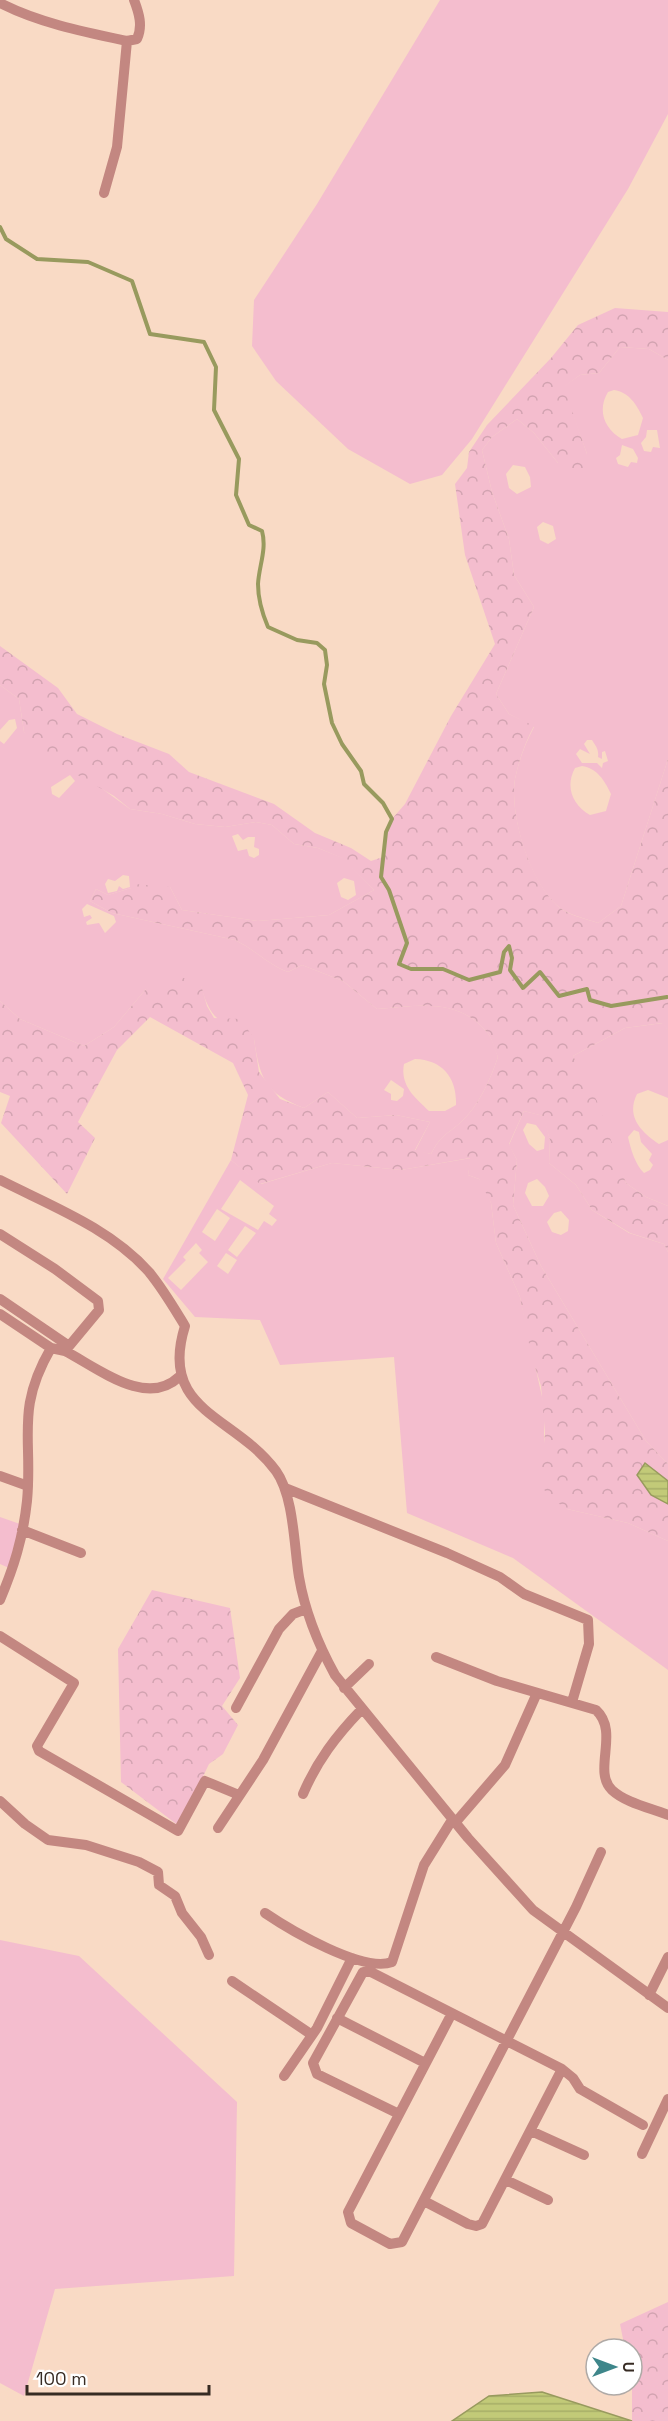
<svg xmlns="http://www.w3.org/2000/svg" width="668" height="2421" font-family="'Space Grotesk',sans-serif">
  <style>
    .grass { fill: #f4bdce; fill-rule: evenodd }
    .forest { fill: url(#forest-crowns) }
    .water { fill: url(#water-rules); stroke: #989a5e; stroke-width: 1.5 }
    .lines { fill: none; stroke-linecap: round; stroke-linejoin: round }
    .stream { stroke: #989a5e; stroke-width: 4 }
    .street { stroke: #c38781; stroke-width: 10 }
  </style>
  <defs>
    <pattern id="forest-crowns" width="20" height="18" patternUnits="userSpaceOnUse" patternTransform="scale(1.5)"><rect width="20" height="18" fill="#f4bdce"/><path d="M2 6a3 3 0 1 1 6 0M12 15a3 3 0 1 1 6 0" fill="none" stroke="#d2a3b1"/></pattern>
    <pattern id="water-rules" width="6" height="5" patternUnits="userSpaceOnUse" patternTransform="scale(1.5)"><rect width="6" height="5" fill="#c2ca78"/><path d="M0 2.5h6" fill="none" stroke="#a7ae68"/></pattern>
  </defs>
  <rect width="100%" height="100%" fill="#f9dac5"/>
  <path class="grass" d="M440 0H668V114L628 189 472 439 442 475 410 484 348 449 276 381 252 346 254 300 317 204Z
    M620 347 649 349 668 360V759L621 906 598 923C587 919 573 916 563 910 531 889 509 816 515 779 519 760 525 744 534 727L509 714 496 694 534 607 514 575 509 539 492 492 482 450 492 437 517 419 534 433 558 463 587 454 563 387 580 375 599 373ZM614 390C629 392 637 405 643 418L638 435 622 439C604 429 597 410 608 392ZM647 430H657L660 448 653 447 651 452 644 451 641 443 646 437ZM622 445 633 449 638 458 637 463 631 462 628 467 618 464 616 458 620 455ZM513 465 525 467 530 477 531 487 517 494 509 488 506 474ZM543 522 553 526 556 539 548 544 540 540 537 527ZM587 740H592C596 746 599 750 598 757L602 759V752L605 751 608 761 603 763 602 768 597 763H582L576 754 580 749 590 754 584 744ZM582 766C597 768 605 781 611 794L606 811 590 815C572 805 565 786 575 768Z
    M0 685 19 699 24 732 130 809 162 814 195 824 225 827 256 822 272 825 294 844 318 848 343 858 374 890 329 915 258 921 182 910 170 887 131 888 108 895 96 889 90 901 112 913 235 940C254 949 267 964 288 972L302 965 343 981 377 1009C416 1006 457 997 486 1031 492 1037 495 1049 498 1057 490 1080 479 1106 460 1123 445 1136 441 1135 431 1154L415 1151 430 1122 396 1115 357 1118 328 1092 304 1108C265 1093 260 1079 254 1039 222 1022 211 1023 201 986L146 989 114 1027 84 1046 20 1019 0 1001V741L4 744 17 728 15 719 9 720 0 730ZM70 775 75 781 59 798 52 794 51 787ZM238 834 243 840 248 837H255L254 847 259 849V855L254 858 249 856 247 849 238 851 232 836ZM123 875 129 876 130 887 123 889 119 886 117 891 108 893 105 884 108 879 115 881ZM344 878 354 881 356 895 348 900 341 897 337 883ZM87 904 114 916 116 922 105 933 99 923 87 925 86 922 92 918 90 915 84 917 82 909ZM415 1059C443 1060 457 1078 456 1105L445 1111H429C414 1097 400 1085 404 1064ZM391 1080 404 1089 403 1096 397 1101 391 1100V1094L384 1090Z
    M663 1023 668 1030V1098L648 1090 637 1094C626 1116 640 1131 659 1144L668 1140V1206L646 1197 626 1183 573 1056 625 1028ZM634 1130 639 1132 641 1142 652 1154 649 1160 653 1165 650 1170 644 1173C635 1164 631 1150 628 1137Z
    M524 1111 544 1116 550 1140 549 1163 576 1185 592 1210 629 1233 664 1244 668 1252V1464L646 1441 541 1266 513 1205 517 1160 509 1145ZM527 1123 536 1125 545 1137 544 1149 537 1151 529 1144 523 1130ZM537 1179 545 1187 549 1196 543 1206H532L525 1193 528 1183ZM561 1211 569 1220 568 1231 561 1235 552 1232 547 1222 554 1213Z
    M471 1158 468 1175 479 1179 485 1187 491 1203 496 1243 520 1297 544 1406V1458L567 1509 628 1523 668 1541V1670L513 1558 407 1513 394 1357 280 1365 260 1320 195 1317 163 1279 231 1160 261 1184 332 1163 401 1170ZM240 1180 274 1206 269 1214 277 1220 272 1226 264 1221 258 1230 221 1209ZM217 1209 230 1218 215 1241 202 1232ZM245 1226 256 1233 237 1257 228 1250ZM196 1243 202 1250 199 1253 208 1262 181 1290 168 1278 186 1260 183 1257ZM226 1253 237 1260 228 1274 217 1266Z
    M0 1517 20 1524 9 1568 0 1564Z
    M0 1940 79 1956 237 2102 234 2276 55 2289 24 2396 0 2383Z"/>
  <path class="forest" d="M615 308 668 312V360L649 349 620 347 599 373 580 375 564 387 587 454 582 473 558 463 534 433 517 419 492 437 482 450 492 492 509 539 514 575 534 607 496 694 509 714 534 726C525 743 519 760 515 779 509 815 531 888 563 910 572 916 587 919 598 923L621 906 668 759V1030L662 1023 625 1028 573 1056 597 1101 626 1183 646 1197 668 1206V1252L664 1244 630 1233 592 1210 576 1185 549 1163 550 1140 543 1116 524 1111 509 1144 517 1160 513 1205 541 1266 646 1441 668 1464V1481L645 1464 651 1495 668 1504V1541L628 1523 567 1509 552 1499 540 1485 545 1433 541 1386 531 1354 520 1297 496 1243 491 1203 479 1179 468 1175 470 1158 401 1170 332 1163 260 1184 231 1160 248 1095 233 1063 150 1017 117 1050 78 1122 95 1138 67 1194 1 1123 10 1096 0 1092V1001L20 1019 84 1046 114 1027 146 989 181 977 201 985 207 1006 214 1018 241 1019 254 1039 259 1072 280 1099 304 1108 328 1092 357 1118 396 1115 430 1122 415 1150 431 1154C441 1135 445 1136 460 1123 479 1106 490 1080 498 1057 494 1049 492 1037 486 1031 457 997 415 1006 377 1009L343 981 302 965 288 972C267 964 254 949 235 940L112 913 90 901 96 889 108 895 131 888 135 884 170 887 182 910 258 921 329 915 374 890 342 858 318 848 294 844 272 825 256 822 225 827 195 824 162 814 130 809 114 796 41 754 24 732 19 699 0 685V646L58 688 77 714 117 734 169 754 189 772 274 804 315 833 351 848 371 861 383 857 386 832 392 819 405 804 451 716 495 644 465 555 455 484 467 468 469 452 487 425 551 358 578 325Z
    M152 1590 230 1608 240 1678 222 1706 238 1725 223 1754 209 1764 179 1826 121 1782 118 1649Z
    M668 2302V2421H632V2349H625L620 2324Z"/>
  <path class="water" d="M645 1463 668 1481V1504L651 1495 637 1475Z
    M542 2392 632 2421H452L489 2396Z"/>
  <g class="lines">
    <path class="stream" d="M0 227 6 239 37 259 88 262 132 281 150 334 204 342 216 367 214 410 239 459 236 495 249 525 262 531C267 549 259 566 258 584 258 599 262 613 268 627L297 640 317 643 325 650 327 665 324 684 332 723 342 744 361 771 364 784 383 803 392 819 386 832 381 877 389 890 407 943 399 964 411 969H443L469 980 500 972 504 952 509 946 512 958 510 970 523 988 540 972 559 996 587 989 590 1000 611 1006 667 997"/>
    <path class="street" d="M0 3C39 23 84 32 127 41L137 39C143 26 139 13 134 0
      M104 193 117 147 127 41
      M0 1180C51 1206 110 1228 149 1272 163 1289 174 1308 185 1326 158 1412 235 1415 276 1471 294 1496 294 1547 299 1577 305 1612 318 1644 335 1675L468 1838 533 1910 668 2008
      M0 1234 55 1269 98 1301 99 1310 65 1351
      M0 1299 69 1346
      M0 1314 51 1348
      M0 1476 28 1486
      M285 1488 447 1553 500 1577 524 1594 588 1620 589 1644 572 1702
      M22 1530 81 1553
      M0 1600C14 1567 23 1538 27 1501 33 1438 15 1410 51 1348L65 1351C98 1368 146 1408 179 1377
      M0 1636 74 1683 37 1746 39 1751 178 1831 205 1781 239 1795
      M436 1657 497 1681 596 1710C620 1732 592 1771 612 1790 626 1803 651 1808 668 1815
      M344 1688 369 1664
      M236 1708 279 1629 293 1614 306 1609
      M303 1794C317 1761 336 1736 361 1710
      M0 1801 25 1824 48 1840 86 1845 139 1862 158 1872 159 1885 175 1896 182 1913 201 1937 209 1955
      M455 1823 505 1765 537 1693
      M218 1828 263 1760 322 1651
      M265 1913C290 1930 363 1973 392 1962L424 1865 452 1820
      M232 1981 312 2035
      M649 1995 668 1957
      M451 2015 348 2212 351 2223 390 2244 402 2242 576 1907 601 1852
      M337 2018 425 2063
      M562 2069 573 2078 580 2089 643 2125
      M284 2076 317 2028 352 1958
      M399 2114 317 2074 313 2063 363 1972H371L562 2069 482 2224 476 2226 468 2224 424 2201
      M531 2131 584 2155
      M642 2154 668 2099
      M506 2180 548 2200"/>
  </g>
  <g transform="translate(614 2367) rotate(90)"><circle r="28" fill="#ffffff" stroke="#afaaa7" stroke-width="1.5"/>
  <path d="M0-4.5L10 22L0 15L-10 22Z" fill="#3e868a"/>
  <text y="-9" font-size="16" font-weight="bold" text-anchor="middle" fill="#372b23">U</text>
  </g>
  <path d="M27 2385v9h182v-9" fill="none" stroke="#372b23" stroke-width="3"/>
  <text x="36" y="2385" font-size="18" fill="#372b23" stroke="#ffffff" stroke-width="4.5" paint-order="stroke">100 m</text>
</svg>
